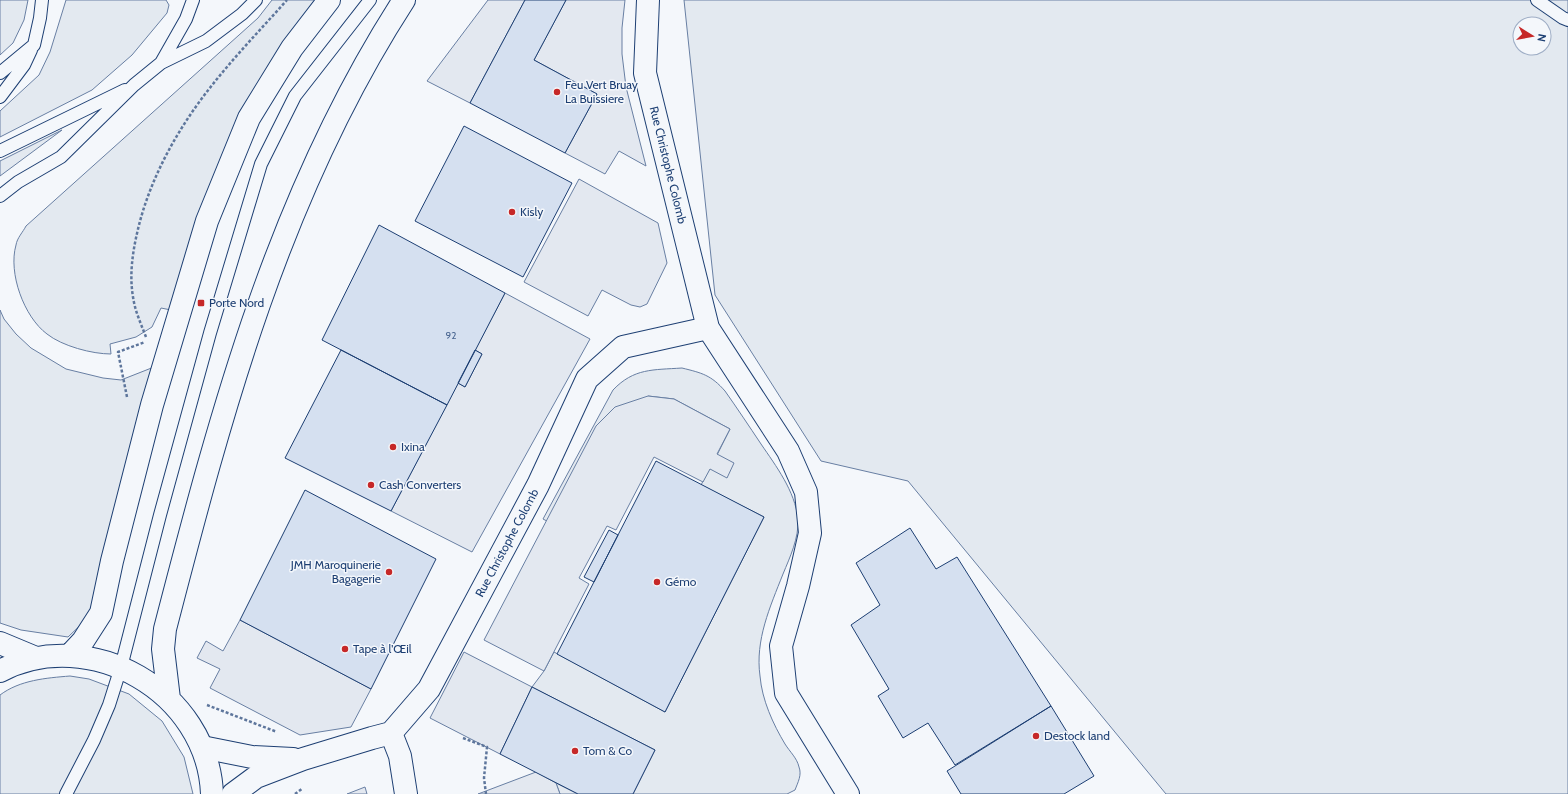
<svg xmlns="http://www.w3.org/2000/svg" width="1568" height="794" font-family="Cabin,sans-serif">
  <style>
    .green { fill: #e3e9f0; stroke: #687fa3; fill-rule: evenodd }
    .parking { fill: #e3e8f0; stroke: #687fa3 }
    .building { fill: #d5e0f0; stroke: #1d3f73 }
    .lines { fill: none; stroke-linecap: round; stroke-linejoin: round }
    .service-casing { stroke: #1d3f73; stroke-width: 14 }
    .minor-casing { stroke: #1d3f73; stroke-width: 24 }
    .secondary-casing { stroke: #1d3f73; stroke-width: 24 }
    .path { stroke: #5e769c; stroke-width: 2.5; stroke-dasharray: 3 2; stroke-linecap: butt }
    .service { stroke: #f4f7fb; stroke-width: 12 }
    .minor { stroke: #f4f7fb; stroke-width: 22 }
    .secondary { stroke: #f4f7fb; stroke-width: 22 }
    .poi-dot { fill: #c62828; stroke: #f4f7fb; stroke-width: 1.5 }
    .labels { text-anchor: middle; stroke-width: 3; stroke-linejoin: round; paint-order: stroke }
    .number-label { font-size: 10px; fill: #4b6792 }
    .poi-label { font-size: 12px; fill: #1d3f73; stroke: #f4f7fb; text-anchor: start }
    .street-label { font-size: 12px; fill: #1d3f73; stroke: #f4f7fb }
  </style>
  <rect width="100%" height="100%" fill="#f4f7fb"/>
  <path class="green" d="M0 0H28L24 20 13 43 0 55Z
    M66 0H166L169 5 167 13 132 55 92 90 0 137V111L39 75 50 52Z
    M272 0H315L171 310 161 308 152 327 136 337 110 344 111 354C92 354 62 346 47 334 24 317 8 273 16 245 17 238 23 232 26 226L258 18Z
    M684 0H1568V794H1166L908 481 821 461 715 295ZM1520 24H1544V48H1520Z
    M62 130 0 176V161Z
    M0 310 4 319 16 334 31 348 66 369 103 378 121 380 154 367 90 616 68 637 21 630 0 623Z
    M682 368C702 373 711 375 725 391 737 408 749 426 761 444 776 466 795 491 798 519 799 538 790 557 783 574 770 607 755 640 760 676 762 700 773 724 785 744 790 752 797 758 799 767 802 775 798 782 795 790L787 794H633L655 750 532 687 544 671 554 652 665 712 764 517 701 485 710 468 727 477 717 455 730 429 674 399 648 396 562 529 543 519 613 390C634 368 653 370 682 368Z
    M70 676 89 679 129 694 162 721 184 757 193 794H0V695C20 680 46 678 70 676Z
    M556 783 578 794H560Z"/>
  <path class="parking" d="M488 0H525L470 103 427 81Z
    M566 0H625L622 28V54L626 87 646 166 619 151 605 174 565 153 597 94 534 60Z
    M579 179 658 223 667 263 647 304 640 307 631 305 602 290 588 316 524 282Z
    M505 293 590 339 472 552 391 511 458 383 465 387 482 354 475 350Z
    M648 396 674 399 730 429 717 454 734 463 727 478 710 469 703 482 654 457 616 530 607 526 579 578 589 584 544 671 484 640 596 426 615 407Z
    M240 620 371 689 351 727 300 735 210 688 220 669 197 658 206 641 223 651Z
    M464 652 532 687 500 754 430 718Z
    M536 772 556 783 560 794H478Z
    M365 787 367 794H347Z"/>
  <path class="building" d="M525 0H566L534 60 597 94 565 153 470 103Z
    M464 126 572 183 523 277 415 221Z
    M379 225 505 293 447 405 322 340Z
    M341 350 447 405 391 511 285 458Z
    M475 350 482 354 465 387 458 383Z
    M656 461 764 517 665 712 557 654Z
    M305 490 436 559 371 689 240 620Z
    M910 528 936 569 957 557 1051 706 955 765 928 723 903 738 878 696 889 689 851 625 880 605 856 563Z
    M609 530 618 535 594 582 584 577Z
    M532 687 655 750 633 794H578L500 754Z
    M1051 706 1094 776 1064 794H961L947 771Z"/>
  <g class="lines">
    <defs>
      <path id="service" d="M1537 0 1563 18 1568 20
        M161 63 186 19 193 0
        M0 73 34 45 40 18 42 0
        M0 97 24 65 31 50
        M0 151 125 90
        M0 196 18 182 61 157 134 85 161 63 206 41 242 14 256 0
        M66 794 94 740 109 705 121 667 160 515 210 333 261 164 295 96 370 0"/>
      <path id="minor" d="M648 0 645 73 708 328 788 451 806 492 810 533 798 586 781 646 786 693 848 794
        M391 733 400 756 406 794
        M202 747 252 757 293 759
        M233 794 256 777 303 759 372 738 391 733 429 689 538 485 587 379 623 347 708 328"/>
      <path id="secondary" d="M0 643 36 658
        M69 656 83 641 101 613 112 561 152 405 207 221 249 118 292 48 329 0
        M0 671C90 624 208 692 212 794
        M169 699 163 649 165 629C222 409 279 193 404 0"/>
    </defs>
    <use href="#service" class="service-casing"/>
    <use href="#minor" class="minor-casing"/>
    <use href="#secondary" class="secondary-casing"/>
    <path class="path" d="M146 337C141 324 135 311 133 297 129 273 133 249 139 225 152 174 180 125 213 84 236 55 262 28 287 0
      M127 397 118 352 145 342
      M207 705 277 732
      M463 738 487 747 484 778 486 794
      M295 794 303 788"/>
    <use href="#service" class="service"/>
    <use href="#minor" class="minor"/>
    <use href="#secondary" class="secondary"/>
  </g>
  <g class="poi-dot">
    <circle cx="557" cy="92" r="4"/>
    <circle cx="512" cy="212" r="4"/>
    <rect x="197" y="299" width="8" height="8" rx="2"/>
    <circle cx="393" cy="447" r="4"/>
    <circle cx="371" cy="485" r="4"/>
    <circle cx="389" cy="572" r="4"/>
    <circle cx="657" cy="582" r="4"/>
    <circle cx="345" cy="649" r="4"/>
    <circle cx="1036" cy="736" r="4"/>
    <circle cx="575" cy="751" r="4"/>
  </g>
  <g class="labels">
    <g class="number-label">
      <text x="451" y="339">92</text>
    </g>
    <g class="poi-label">
      <text x="565" y="89">Feu Vert Bruay<tspan x="565" dy="14">La Buissiere</tspan></text>
      <text x="520" y="216">Kisly</text>
      <text x="209" y="307">Porte Nord</text>
      <text x="401" y="451">Ixina</text>
      <text x="379" y="489">Cash Converters</text>
      <text x="381" y="569" text-anchor="end">JMH Maroquinerie<tspan x="381" dy="14">Bagagerie</tspan></text>
      <text x="665" y="586">Gémo</text>
      <text x="353" y="653">Tape à l'Œil</text>
      <text x="1044" y="740">Destock land</text>
      <text x="583" y="755">Tom &amp; Co</text>
    </g>
    <g class="street-label">
      <text transform="translate(668 165) rotate(76)" y="4">Rue Christophe Colomb</text>
      <text transform="translate(507 543) rotate(-62)" y="4">Rue Christophe Colomb</text>
    </g>
  </g>
  <g transform="translate(1532 36) rotate(101)"><circle r="19" fill="#f4f7fb" stroke="#9eadc5"/>
  <path d="M0-3L7 15L0 10L-7 15Z" fill="#c62828"/>
  <text y="-6" font-size="11" font-weight="bold" text-anchor="middle" fill="#1d3f73">N</text>
  </g>
</svg>
